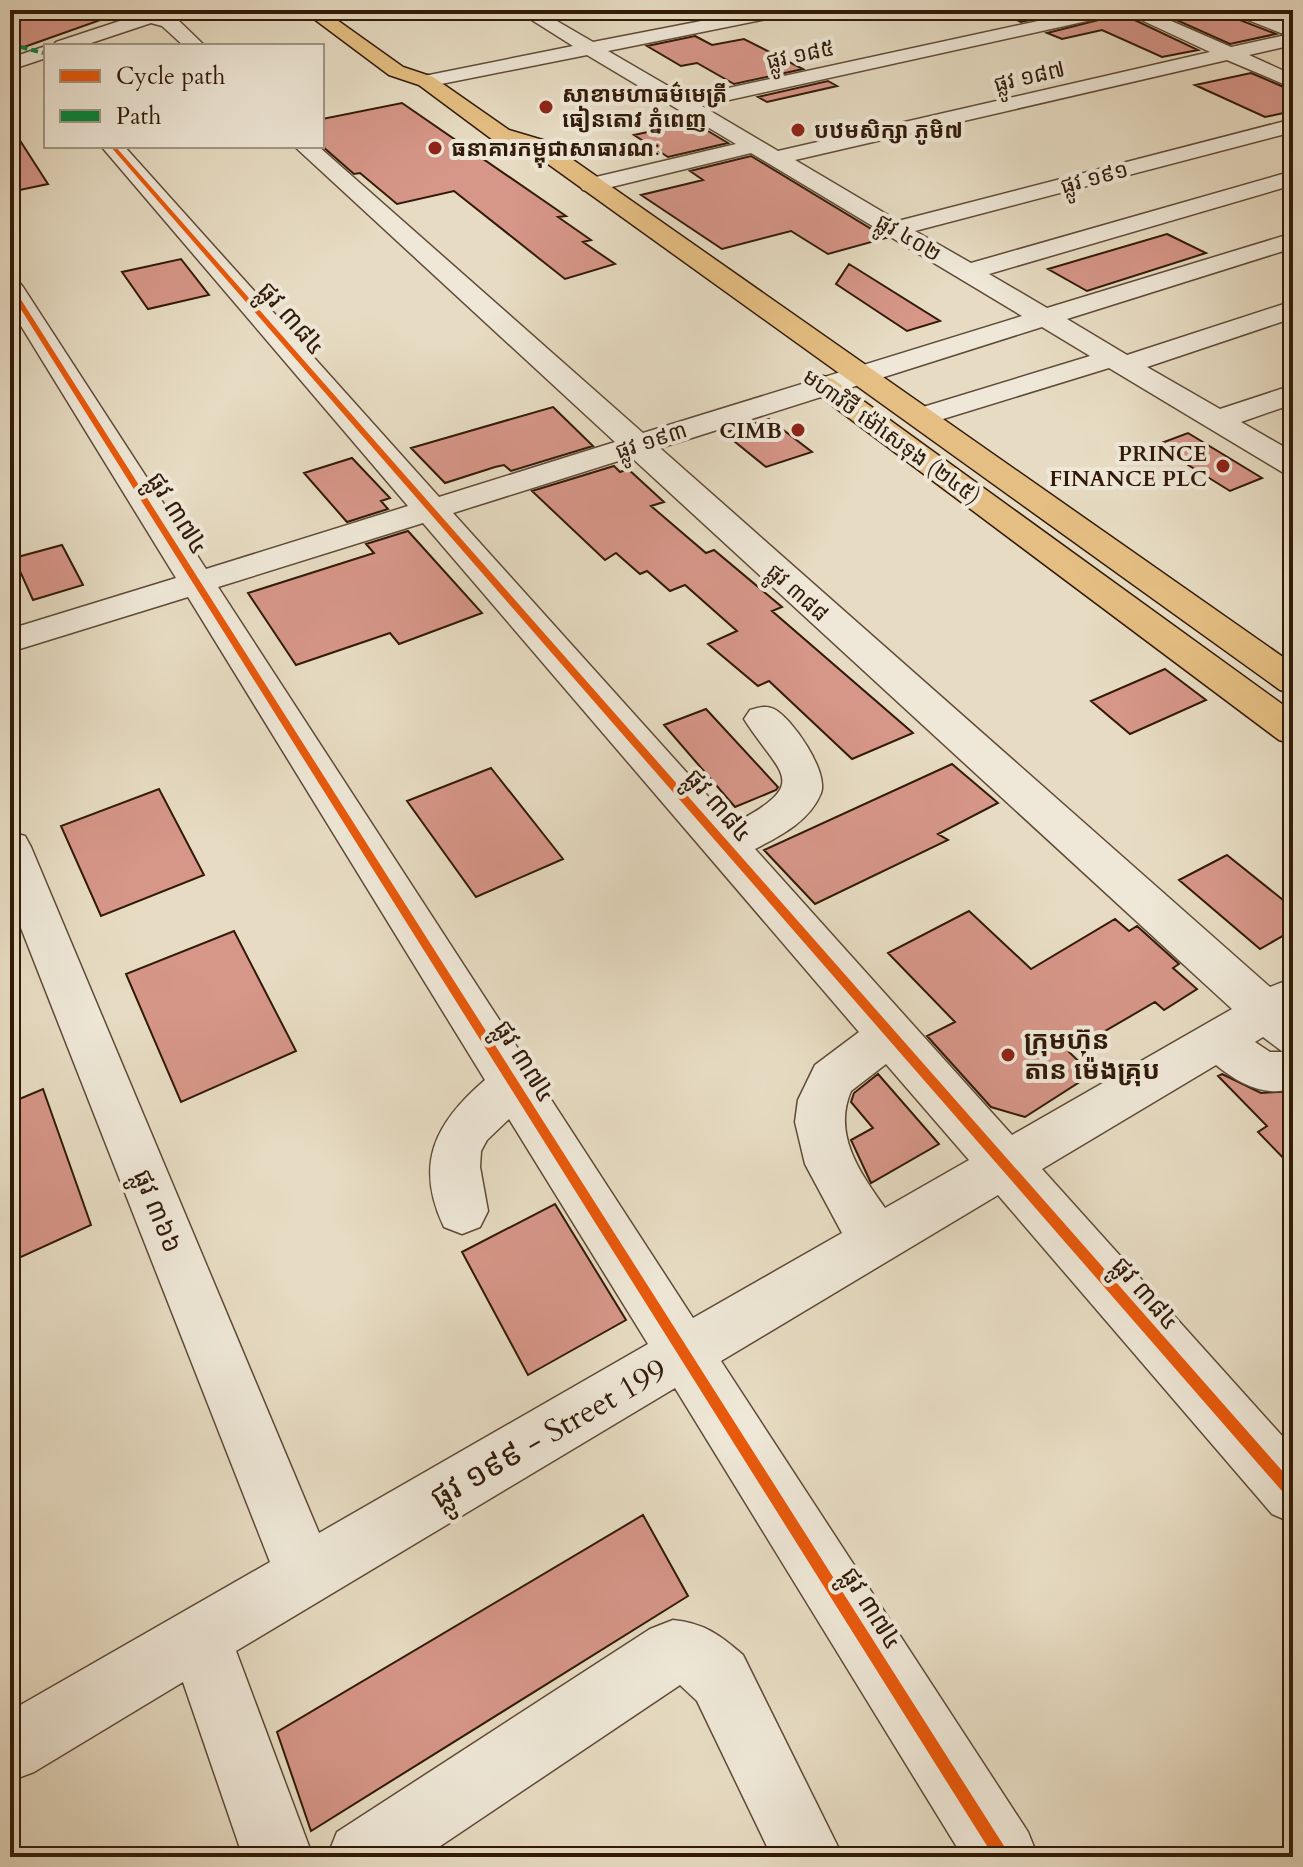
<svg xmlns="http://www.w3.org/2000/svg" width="1303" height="1867" font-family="Cardo,'Noto Sans Khmer',serif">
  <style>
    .building { fill: #d69688; stroke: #321a08; stroke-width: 2 }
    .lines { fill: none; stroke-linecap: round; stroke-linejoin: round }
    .minor-tunnel { stroke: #c3b59e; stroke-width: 20; stroke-dasharray: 20 10; stroke-linecap: butt }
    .minor-casing { stroke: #5f4a37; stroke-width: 3 }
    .major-casing { stroke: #321a08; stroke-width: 3 }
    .minor { fill: #efe8d8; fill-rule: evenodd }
    .major { fill: #e4be82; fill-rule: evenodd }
    .quiet { stroke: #00873e; stroke-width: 4; stroke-dasharray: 7 4; stroke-linecap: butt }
    .cycleway-casing { stroke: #efe8d8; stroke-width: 5 }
    .cycleway { fill: #e8590c; fill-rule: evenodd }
    .poi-dot { fill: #8f2418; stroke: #efe8d8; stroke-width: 3 }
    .labels { text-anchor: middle; stroke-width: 8; stroke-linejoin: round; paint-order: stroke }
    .far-street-label { font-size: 22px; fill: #321a08; stroke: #efe8d8 }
    .far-poi-label { font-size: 22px; font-weight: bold; fill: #321a08; stroke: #efe8d8; text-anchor: start }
    .street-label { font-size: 26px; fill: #321a08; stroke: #efe8d8 }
    .poi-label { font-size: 26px; font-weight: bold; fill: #321a08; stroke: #efe8d8; text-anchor: start }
    .near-street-label { font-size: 32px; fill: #321a08; stroke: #efe8d8 }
  </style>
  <rect width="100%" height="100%" fill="#e7dcc3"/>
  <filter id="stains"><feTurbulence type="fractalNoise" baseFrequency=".0025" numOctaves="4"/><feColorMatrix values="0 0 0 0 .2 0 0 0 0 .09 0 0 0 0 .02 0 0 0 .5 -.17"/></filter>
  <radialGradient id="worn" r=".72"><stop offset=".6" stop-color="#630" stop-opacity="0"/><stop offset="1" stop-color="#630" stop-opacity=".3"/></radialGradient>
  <path class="building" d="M10 10H122L123 12 10 52Z
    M994 10H1075L1021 22Z
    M1154 10H1227L1232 17 1276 34 1230 44Z
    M1122 14 1198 50 1162 57 1102 30 1062 39 1047 33Z
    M695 36 712 45 744 39 803 69 734 84 697 63 681 66 647 46Z
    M1251 73 1293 91V111L1265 117 1195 85Z
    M828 81 837 86 767 102 758 97Z
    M402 103 566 216 558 217 591 240 583 242 615 264 565 279 454 191 397 204 360 173 354 174 322 146V119Z
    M693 122 728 143 668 157 634 135Z
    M10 125 48 184 10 192Z
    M751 156 886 238 828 254 791 231 722 249 641 195 703 180 690 171Z
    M1167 234 1206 253 1087 291 1048 269Z
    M181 259 209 295 148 309 122 272Z
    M849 264 940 321 907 331 836 284Z
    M553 407 593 446 511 471 504 465 495 467 445 483 411 448Z
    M769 419 812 452 766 467 724 433Z
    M1188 433 1262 478 1230 491 1156 445Z
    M352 458 390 498 381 501 388 509 347 522 304 473Z
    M614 466 620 472 628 469 664 502 651 506 706 553 714 550 782 607 772 611 913 733 852 759 769 681 758 686 708 644 737 631 685 585 670 591 647 571 640 574 616 553 605 560 532 491Z
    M408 531 482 613 399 644 390 633 296 665 248 593 374 553 366 544Z
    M62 545 83 585 33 600 14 558Z
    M1165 669 1206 700 1130 734 1091 701Z
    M706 709 778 787 776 790 735 807 664 725Z
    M952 764 998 803 938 834 948 840 815 904 764 850Z
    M491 768 563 859 476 897 407 801Z
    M159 789 204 875 101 916 61 826Z
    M1227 855 1293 908V930L1260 949 1179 880Z
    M969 911 1031 969 1115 919 1129 931 1137 926 1179 964 1173 968 1197 989 1164 1010 1155 1002 1069 1052 1092 1074 1025 1117 991 1107 927 1036 955 1022 888 953Z
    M234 931 296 1051 181 1102 126 974Z
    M878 1074 939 1144 871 1183 851 1140 873 1128 851 1102 854 1093Z
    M1222 1074 1261 1093 1293 1091V1168L1258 1132 1267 1126 1218 1076Z
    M43 1089 91 1225 10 1262V1103Z
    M555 1204 626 1320 528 1375 462 1252Z
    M643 1515 688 1596 311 1831 277 1732Z"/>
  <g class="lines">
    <path class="minor-tunnel" d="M1260 15 1274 11"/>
    <defs>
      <path id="minor" d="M153 10H180L170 17 176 18 205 46H184L162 26 151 23 82 46H53L56 42Z
        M516 10H538L593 42 758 10H795L786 15 608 51 687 97 1089 10H1146L1231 47 1286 35 1233 14 1230 10H1255L1293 24V45L1249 55 1293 75V88L1227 60 795 160 898 221 1293 119V132L915 231 971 263 1293 171V185L989 274 1047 308 1293 233V248L1067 319 1127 355 1293 301V318L1147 367 1220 409 1293 385V404L1241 422 1293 452V474L1282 472 1109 368 930 423 920 426 910 423 905 417 910 411 1090 356 1042 327 660 448 1270 987 1293 978V1088C1265 1098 1238 1083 1216 1065L1042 1169 1293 1448V1523L1272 1514 998 1195 721 1361 1028 1832 1038 1857H963L675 1388 236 1651 313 1857H243L183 1682 34 1772 10 1781V1711L270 1562 10 900V832L25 836 31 847 319 1533 648 1344 509 1119 487 1140 481 1151 480 1167 488 1211 480 1227 462 1234 444 1227C414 1164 435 1123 485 1080L188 597 10 652V629L176 578 10 308V279L19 282 23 287 206 569 408 506 101 146H124L439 497 615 442 294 146H318L643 433 1022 316 751 153 591 192 583 190 579 185 583 180 736 144 587 55 426 87 419 85 416 81 419 77 573 46ZM1122 11 1210 52 778 151 702 106 1114 15ZM631 457 1232 1009 1012 1135 755 849C780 836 810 821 821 793 829 772 792 718 774 709 765 705 758 708 750 710L744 719C780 776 813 782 733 824L453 513ZM423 523 859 1032 815 1065 798 1100 795 1122 805 1164 842 1233 693 1318 218 587ZM1263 1037 1283 1052H1270L1255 1042ZM886 1064 969 1160 885 1208C861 1174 832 1135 851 1091Z
        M46 46V58L10 70V58Z
        M673 1620C704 1623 720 1635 743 1655L843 1857H772L697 1701 680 1685 424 1857H327L337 1832 650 1629Z"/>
      <path id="major" d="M302 10H323L403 67 433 77 509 130 546 141 1293 664V694L1280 690 530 151 493 140 419 85 389 75Z
        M823 376 833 379 1293 712V744L1279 740 813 391 809 385 813 379Z"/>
    </defs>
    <use href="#minor" class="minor-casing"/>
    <use href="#major" class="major-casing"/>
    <use href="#minor" class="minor"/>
    <use href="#major" class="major"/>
    <path class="quiet" d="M10 44 43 53"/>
    <defs>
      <path id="cycleway" d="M110 146H115L1293 1483V1500L1288 1498Z
        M10 285 13 287 1011 1857H994L10 292Z"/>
    </defs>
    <use href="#cycleway" class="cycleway-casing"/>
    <use href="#cycleway" class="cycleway"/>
  </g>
  <g class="poi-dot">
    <circle cx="546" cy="107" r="8"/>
    <circle cx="798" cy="130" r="8"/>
    <circle cx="435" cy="148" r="8"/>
    <circle cx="798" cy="430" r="8"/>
    <circle cx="1223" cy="466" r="8"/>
    <circle cx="1008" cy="1055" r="8"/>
  </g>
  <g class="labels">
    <g class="far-street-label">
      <text transform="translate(800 54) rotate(-12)" y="8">ផ្លូវ ១៨៥</text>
      <text transform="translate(1029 76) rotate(-13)" y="8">ផ្លូវ ១៨៧</text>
      <text transform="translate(1094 177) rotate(-15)" y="8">ផ្លូវ ១៩១</text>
      <text transform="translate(909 237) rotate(31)" y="8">ផ្លូវ ៤០២</text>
      <text transform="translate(892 436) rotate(36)" y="8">មហាវិថី ម៉ៅសេទុង (២៤៥)</text>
      <text transform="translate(651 440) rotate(-18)" y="8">ផ្លូវ ១៩៣</text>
      <text transform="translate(798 592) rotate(42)" y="8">ផ្លូវ ៣៨៨</text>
    </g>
    <g class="far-poi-label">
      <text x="562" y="102">សាខាមហាធម៌មេត្រី<tspan x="562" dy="25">ធៀនតោវ ភ្នំពេញ</tspan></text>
      <text x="814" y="138">បឋមសិក្សា ភូមិ៧</text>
      <text x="451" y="156">ធនាគារកម្ពុជាសាធារណៈ</text>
      <text x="782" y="438" text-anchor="end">CIMB</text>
      <text x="1207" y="461" text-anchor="end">PRINCE<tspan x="1207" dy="25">FINANCE PLC</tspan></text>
    </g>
    <g class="street-label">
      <text transform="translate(292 318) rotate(49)" y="9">ផ្លូវ ៣៨៤</text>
      <text transform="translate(178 513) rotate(58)" y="9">ផ្លូវ ៣៧៤</text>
      <text transform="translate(719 805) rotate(49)" y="9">ផ្លូវ ៣៨៤</text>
      <text transform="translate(525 1061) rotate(58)" y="9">ផ្លូវ ៣៧៤</text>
      <text transform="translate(158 1211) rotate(68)" y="9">ផ្លូវ ៣៦៦</text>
      <text transform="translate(1146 1293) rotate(49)" y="9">ផ្លូវ ៣៨៤</text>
      <text transform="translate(872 1608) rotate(58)" y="9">ផ្លូវ ៣៧៤</text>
    </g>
    <g class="poi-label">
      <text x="1024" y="1049">ក្រុមហ៊ុន<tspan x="1024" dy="30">តាន ម៉េងគ្រុប</tspan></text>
    </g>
    <g class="near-street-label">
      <text transform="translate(548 1433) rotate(-30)" y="11">ផ្លូវ ១៩៩ - Street 199</text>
    </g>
  </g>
  <rect width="1303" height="1867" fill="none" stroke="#e7dcc3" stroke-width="40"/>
  <rect x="12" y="12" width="1279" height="1843" fill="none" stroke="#321a08" stroke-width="4"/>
  <rect x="20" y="20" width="1263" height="1827" fill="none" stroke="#321a08" stroke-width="2"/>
  <rect x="44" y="44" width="280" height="104" fill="#efe8d8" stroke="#a39685" stroke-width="2"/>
  <rect x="60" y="70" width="40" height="12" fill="#e8590c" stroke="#a39685" stroke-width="2"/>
  <text x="116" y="84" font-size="24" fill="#321a08">Cycle path</text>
  <rect x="60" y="110" width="40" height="12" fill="#00873e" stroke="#a39685" stroke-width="2"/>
  <text x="116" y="124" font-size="24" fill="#321a08">Path</text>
  <rect width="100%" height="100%" filter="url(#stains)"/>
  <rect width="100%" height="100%" fill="url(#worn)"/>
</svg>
